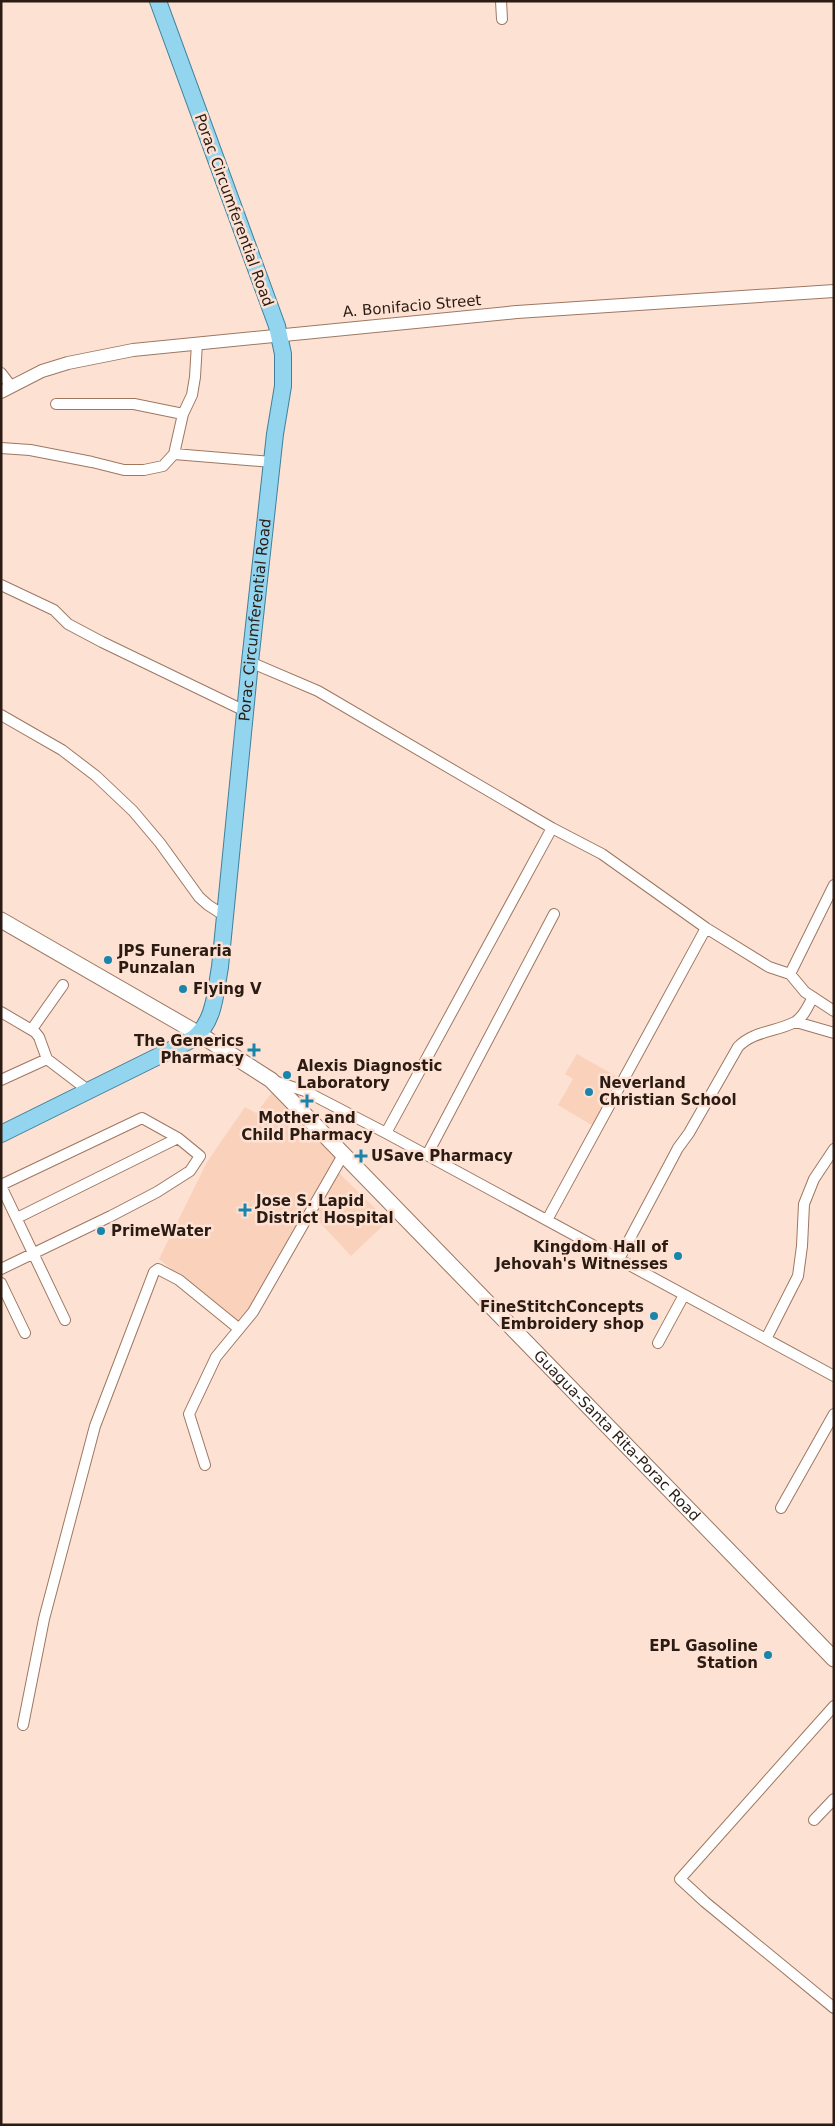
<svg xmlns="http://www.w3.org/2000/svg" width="835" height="2126" font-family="'DejaVu Sans',sans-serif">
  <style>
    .built { fill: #fad1bb }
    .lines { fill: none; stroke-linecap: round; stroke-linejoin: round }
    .minor-casing { stroke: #9e7761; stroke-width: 12 }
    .tertiary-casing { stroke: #9e7761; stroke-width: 14 }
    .secondary-casing { stroke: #9e7761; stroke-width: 17 }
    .primary-casing { stroke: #40809b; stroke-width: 18 }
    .minor { stroke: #fff; stroke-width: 10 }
    .tertiary { stroke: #fff; stroke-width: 12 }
    .secondary { stroke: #fff; stroke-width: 15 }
    .primary { stroke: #93d4ef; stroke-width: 16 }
    .poi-dot { fill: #1984ac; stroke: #fde2d4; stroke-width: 2 }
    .labels { text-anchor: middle; stroke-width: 5; stroke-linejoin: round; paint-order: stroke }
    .street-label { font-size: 15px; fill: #2b1b12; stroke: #fde2d4 }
    .poi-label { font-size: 15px; font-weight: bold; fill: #2b1b12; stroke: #fde2d4; text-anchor: start }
  </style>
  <rect width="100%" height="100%" fill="#fde2d4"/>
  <path class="built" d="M577 1054 621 1079 593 1126 558 1105 573 1079 565 1074Z
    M274 1090 338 1156 256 1301 236 1323 159 1259 207 1162 245 1107 256 1113Z
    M338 1172 388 1221 351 1256 312 1214 326 1201 322 1196Z"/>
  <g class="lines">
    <defs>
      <path id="minor" d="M501 1 502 19
        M1 373 11 386
        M56 404H134L183 414
        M1 448 30 450 92 462 124 470H144L163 466 174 454 183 414 192 395 195 377 197 343
        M174 454 272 462
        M1 585 54 610 68 624 102 642 245 711
        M250 662 318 691 552 828 602 854 706 928 547 1220
        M1 715 62 750 96 776 133 811 160 843 199 897 208 905 225 916
        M706 928 769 967 790 974 805 992 834 1011
        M790 974 834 885
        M1 1012 35 1032 39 1037 47 1059
        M796 1022 834 1033
        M32 1029 63 985
        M1 1080 47 1059 89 1091
        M274 1081 305 1091 386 1133 834 1376
        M386 1133 552 828
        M427 1155 554 914
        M1 1185 142 1118 178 1138 200 1156 190 1171 157 1192 111 1216 1 1269
        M1 1186 65 1320
        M17 1218 178 1138
        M619 1259 678 1148 689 1133 738 1047C753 1031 776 1032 795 1022 804 1017 808 1006 813 997
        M1 1283 25 1333
        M766 1339 798 1276 802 1246 804 1204 814 1179 834 1149
        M658 1343 684 1295
        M205 1465 189 1414 216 1357 253 1312 343 1155
        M781 1508 834 1414
        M834 1706 680 1879 705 1902 834 2008
        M23 1725 44 1619 95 1426 154 1272 158 1269 179 1280 238 1328
        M814 1820 834 1799"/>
      <path id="tertiary" d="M1 392 42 371 68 363 133 350 517 312 834 291"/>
      <g id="secondary">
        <path id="s1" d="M1 920 199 1034 271 1080 834 1659"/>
      </g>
      <g id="primary">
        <path id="s2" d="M1 1134 193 1039C215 1021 215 994 220 967L250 662 275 434 283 386V354L277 326 158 1"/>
      </g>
    </defs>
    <use href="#minor" class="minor-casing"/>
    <use href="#tertiary" class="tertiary-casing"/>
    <use href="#secondary" class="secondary-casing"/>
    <use href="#primary" class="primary-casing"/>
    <use href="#minor" class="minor"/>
    <use href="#tertiary" class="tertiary"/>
    <use href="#secondary" class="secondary"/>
    <use href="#primary" class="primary"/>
  </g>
  <g class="poi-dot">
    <circle cx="108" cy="960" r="5"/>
    <circle cx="183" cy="989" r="5"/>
    <path d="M251.5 1042.5h5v5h5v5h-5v5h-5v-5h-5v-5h5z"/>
    <circle cx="287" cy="1075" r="5"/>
    <circle cx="589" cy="1092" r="5"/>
    <path d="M304.5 1093.5h5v5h5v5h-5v5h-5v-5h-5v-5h5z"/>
    <path d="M358.5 1148.5h5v5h5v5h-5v5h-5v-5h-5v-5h5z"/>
    <path d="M242.5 1202.5h5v5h5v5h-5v5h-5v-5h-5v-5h5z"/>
    <circle cx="101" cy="1231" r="5"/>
    <circle cx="678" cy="1256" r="5"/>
    <circle cx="654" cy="1316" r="5"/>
    <circle cx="768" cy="1655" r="5"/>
  </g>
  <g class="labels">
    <g class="street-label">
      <text transform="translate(234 210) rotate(70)" y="5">Porac Circumferential Road</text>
      <text transform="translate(412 306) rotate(-5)" y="5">A. Bonifacio Street</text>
      <text dy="5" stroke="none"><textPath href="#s2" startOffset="642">Porac Circumferential Road</textPath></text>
      <text dy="5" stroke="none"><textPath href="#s1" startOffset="810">Guagua-Santa Rita-Porac Road</textPath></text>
    </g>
    <g class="poi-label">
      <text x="118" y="956">JPS Funeraria<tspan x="118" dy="17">Punzalan</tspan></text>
      <text x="193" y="994">Flying V</text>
      <text x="244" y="1046" text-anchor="end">The Generics<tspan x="244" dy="17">Pharmacy</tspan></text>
      <text x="297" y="1071">Alexis Diagnostic<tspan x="297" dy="17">Laboratory</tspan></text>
      <text x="599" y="1088">Neverland<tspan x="599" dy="17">Christian School</tspan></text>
      <text x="307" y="1123" text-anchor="middle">Mother and<tspan x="307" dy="17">Child Pharmacy</tspan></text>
      <text x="371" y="1161">USave Pharmacy</text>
      <text x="256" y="1206">Jose S. Lapid<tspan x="256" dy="17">District Hospital</tspan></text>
      <text x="111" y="1236">PrimeWater</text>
      <text x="668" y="1252" text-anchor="end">Kingdom Hall of<tspan x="668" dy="17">Jehovah's Witnesses</tspan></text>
      <text x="644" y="1312" text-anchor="end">FineStitchConcepts<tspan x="644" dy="17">Embroidery shop</tspan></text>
      <text x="758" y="1651" text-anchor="end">EPL Gasoline<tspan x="758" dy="17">Station</tspan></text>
    </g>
  </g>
  <rect width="835" height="2126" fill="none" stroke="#2b1b12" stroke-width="5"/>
</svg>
